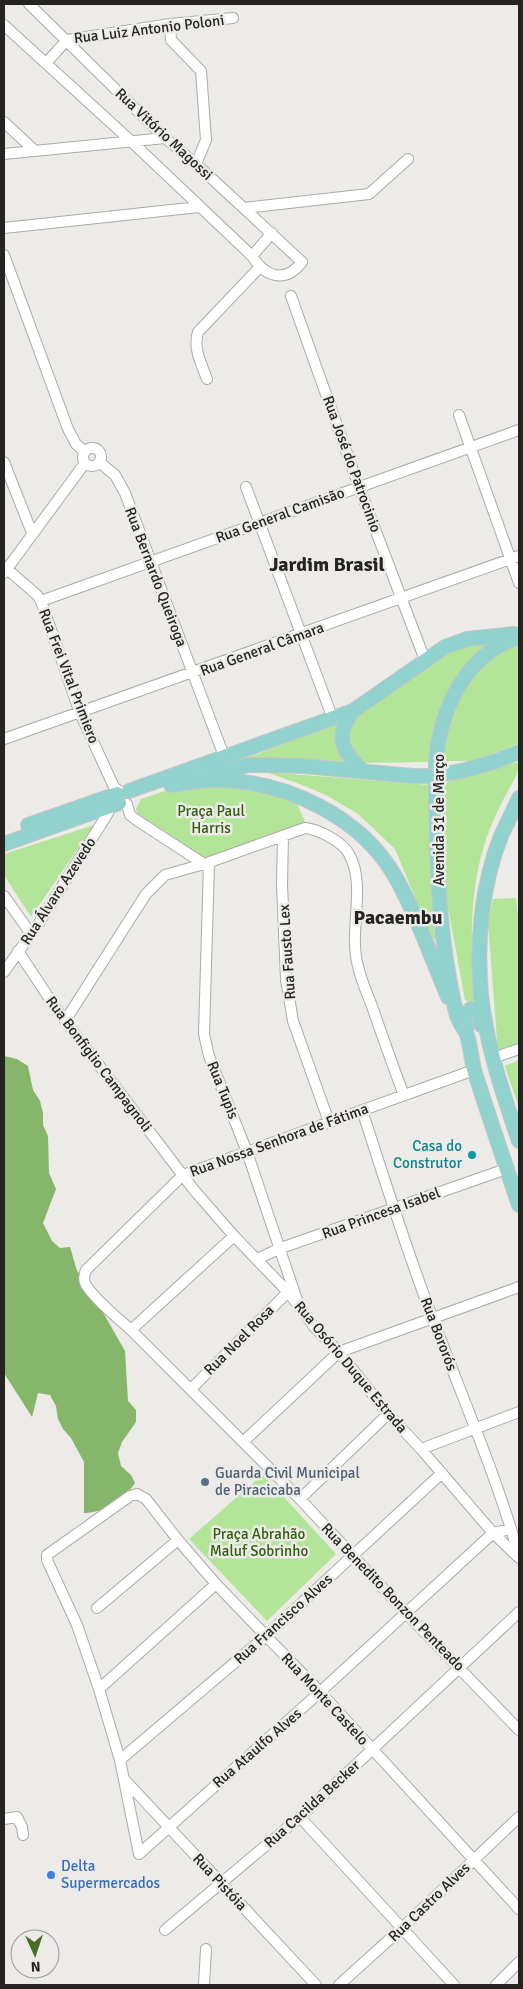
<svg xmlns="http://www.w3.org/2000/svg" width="523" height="1989" font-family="Signika,sans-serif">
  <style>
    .green { fill: #b3e598 }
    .forest { fill: #85b66a }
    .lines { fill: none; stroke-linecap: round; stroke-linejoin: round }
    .minor-casing { stroke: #aaaaa7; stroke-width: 12 }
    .major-casing { stroke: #c6c6c6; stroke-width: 16 }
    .minor { stroke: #fff; stroke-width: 10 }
    .major { stroke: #91d1ce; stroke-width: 14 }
    .major-bridge-casing { stroke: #c6c6c6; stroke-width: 16; stroke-linecap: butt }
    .major-bridge { stroke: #91d1ce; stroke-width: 14 }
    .culture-dot { fill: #0f9aa8; stroke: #ecebe8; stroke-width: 2 }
    .service-dot { fill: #5c6f8a; stroke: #ecebe8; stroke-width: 2 }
    .shop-dot { fill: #3f7fe0; stroke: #ecebe8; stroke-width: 2 }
    .labels { text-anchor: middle; stroke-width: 5; stroke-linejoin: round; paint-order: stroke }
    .street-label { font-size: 15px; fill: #252423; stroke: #ecebe8 }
    .park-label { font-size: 15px; fill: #305d0e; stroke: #ecebe8 }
    .culture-label { font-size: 15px; fill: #0d838f; stroke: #ecebe8; text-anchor: end }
    .service-label { font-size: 15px; fill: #4e5e75; stroke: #ecebe8; text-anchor: start }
    .shop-label { font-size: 15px; fill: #366cbe; stroke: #ecebe8; text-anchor: start }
    .district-label { font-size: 20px; font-weight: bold; fill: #252423; stroke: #ecebe8 }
  </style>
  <rect width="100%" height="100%" fill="#ecebe8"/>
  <path class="green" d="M493 642 478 652 465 667 439 717 428 762 363 763 348 749 349 727 356 717 420 669 459 648Z
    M519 642V743L476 761H441C444 746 445 730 450 716 460 685 487 651 519 642Z
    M341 722 349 763 247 758Z
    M519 762C519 775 509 788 503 800 496 815 488 831 484 846 468 898 471 952 475 1005L465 1000 444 886V783Z
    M266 772 430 785V864L435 939 432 940 427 935 417 902 395 849 358 814 326 795 297 783Z
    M215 784 258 787 295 799 306 824 206 860 140 819 136 809 141 799 174 788Z
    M94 825 31 917 4 875V854Z
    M516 898 519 927V1044L498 1052 488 923 493 899Z
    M519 1060V1108L505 1066Z
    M263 1474 336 1554 267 1621 189 1539Z"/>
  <path class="forest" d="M4 1056 17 1059 28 1066 33 1090 40 1101 43 1113V1125L48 1136 49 1173 56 1189 43 1223 52 1241 60 1248 70 1247 77 1271 85 1281 125 1351 128 1401 136 1410V1422L122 1442 118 1453 121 1466 131 1475 135 1483C123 1501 105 1512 84 1513V1462L71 1438 63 1429 58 1419 56 1406 50 1395 38 1393 32 1417 4 1373Z"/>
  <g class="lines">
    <defs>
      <path id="minor" d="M170 24 171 40 201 71 206 140 196 164
        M4 25 132 142 252 256C265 277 285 284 302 262L196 164 165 138 29 4
        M46 63 67 40 170 24 233 18
        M4 122 35 151
        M4 154 165 138
        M244 208 369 194 408 159
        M4 228 199 207
        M4 255 68 429 76 444 85 452
        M252 256 272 233
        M291 296 359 487 425 660
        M207 379C201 363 193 349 198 332L259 268
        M459 415 519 583
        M83 457a9 9 0 1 1 18 0a9 9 0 1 1-18 0Z
        M4 462 32 533
        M99 462 115 475 125 493 224 756
        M246 487 333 719
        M7 569 37 595 41 601 80 713 114 787 119 791
        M4 573 85 463
        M41 601 519 430
        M4 739 519 556
        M127 804 130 815 138 821 204 864
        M283 836 282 884 286 980 289 997 293 1021 329 1122
        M209 863 204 1034 209 1056 247 1152 297 1300
        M4 896 31 934
        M18 951 57 1010 194 1190 234 1236 288 1292 315 1328 339 1352 388 1414 421 1449 493 1533 519 1558
        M4 972 39 923 108 813 109 808
        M65 1021 146 894 165 875 204 864 305 828C318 829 343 842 349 854 367 886 348 931 358 966 361 981 368 995 373 1009 383 1038 393 1067 404 1095
        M493 1058 519 1049
        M474 1070 183 1175 86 1270C84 1275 83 1280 86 1285 96 1301 117 1317 131 1330L300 1499 406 1613 519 1730
        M362 1110C385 1181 407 1252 434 1322 463 1399 497 1477 519 1556
        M257 1259 281 1248 506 1169
        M131 1330 234 1236
        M191 1389 288 1292
        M243 1442 339 1352 519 1287
        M421 1449 519 1412
        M300 1499 388 1414
        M97 1608 178 1540
        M99 1689 216 1584
        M120 1760 266 1636 442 1473
        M124 1779 316 1985
        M300 1817 454 1985
        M4 1819 17 1817 22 1827 23 1835
        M139 1854 120 1760 99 1689 77 1625 47 1560V1555L130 1496 137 1494 146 1499 178 1540 216 1584 320 1692 519 1909
        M139 1854 320 1692 493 1533 511 1529
        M165 1930 300 1817 519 1612
        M204 1985 206 1949
        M339 1985 402 1928 519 1817
        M496 1985 519 1962"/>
      <path id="major" d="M519 637C465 654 439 711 436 764 435 791 437 817 437 844 438 902 443 959 457 1016 459 1022 463 1027 466 1032 471 1045 471 1060 475 1073 489 1117 504 1161 519 1205
        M353 711C333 738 343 752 364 772
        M462 771 497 761 519 752
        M208 776 248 765H270L303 766 413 776
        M171 785C186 783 201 780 216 780 286 781 361 816 396 878 417 915 431 957 448 997
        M129 791 353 711 445 647 467 639 514 634
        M519 798C513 811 507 823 501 836 482 884 476 942 481 994 486 1044 503 1094 519 1141
        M28 825 117 794
        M4 844 119 803
        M466 1030 464 1016 471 1009 479 1011 481 1025"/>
    </defs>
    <use href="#minor" class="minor-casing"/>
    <use href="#major" class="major-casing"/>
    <use href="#minor" class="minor"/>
    <use href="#major" class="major"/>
    <defs>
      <path id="major-bridge" d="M413 776H432L462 771"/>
    </defs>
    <use href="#major-bridge" class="major-bridge-casing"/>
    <use href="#major-bridge" class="major-bridge"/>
  </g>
  <circle class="culture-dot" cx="472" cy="1155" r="5"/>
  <circle class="service-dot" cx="205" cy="1482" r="5"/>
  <circle class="shop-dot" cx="51" cy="1875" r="5"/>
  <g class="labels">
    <g class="street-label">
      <text transform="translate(149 29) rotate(-7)" y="5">Rua Luiz Antonio Poloni</text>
      <text transform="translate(164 134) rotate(43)" y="5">Rua Vitório Magossi</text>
      <text transform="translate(352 464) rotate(70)" y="5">Rua José do Patrocinio</text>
      <text transform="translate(280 515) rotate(-20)" y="5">Rua General Camisão</text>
      <text transform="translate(156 577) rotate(69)" y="5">Rua Bernardo Queiroga</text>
      <text transform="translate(262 649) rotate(-20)" y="5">Rua General Câmara</text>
      <text transform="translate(69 676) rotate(69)" y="5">Rua Frei Vital Primiero</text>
      <text transform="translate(439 820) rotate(-90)" y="5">Avenida 31 de Março</text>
      <text transform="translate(58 891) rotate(-57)" y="5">Rua Álvaro Azevedo</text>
      <text transform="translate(287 952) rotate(-94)" y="5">Rua Fausto Lex</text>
      <text transform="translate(99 1064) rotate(53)" y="5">Rua Bonfiglio Campagnoli</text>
      <text transform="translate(223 1090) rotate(68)" y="5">Rua Tupis</text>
      <text transform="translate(279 1140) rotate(-20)" y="5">Rua Nossa Senhora de Fátima</text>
      <text transform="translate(381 1213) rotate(-20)" y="5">Rua Princesa Isabel</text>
      <text transform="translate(439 1334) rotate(69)" y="5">Rua Bororós</text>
      <text transform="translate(239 1340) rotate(-45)" y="5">Rua Noel Rosa</text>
      <text transform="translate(351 1367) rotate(50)" y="5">Rua Osório Duque Estrada</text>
      <text transform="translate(393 1597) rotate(46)" y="5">Rua Benedito Bonzon Penteado</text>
      <text transform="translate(283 1619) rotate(-42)" y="5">Rua Francisco Alves</text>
      <text transform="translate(325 1699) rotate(47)" y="5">Rua Monte Castelo</text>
      <text transform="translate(257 1748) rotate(-41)" y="5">Rua Ataulfo Alves</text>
      <text transform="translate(312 1804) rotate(-42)" y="5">Rua Cacilda Becker</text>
      <text transform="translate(220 1882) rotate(47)" y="5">Rua Pistóia</text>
      <text transform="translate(429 1902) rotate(-44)" y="5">Rua Castro Alves</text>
    </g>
    <g class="park-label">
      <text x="211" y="816">Praça Paul<tspan x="211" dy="17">Harris</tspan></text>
      <text x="259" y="1539">Praça Abrahão<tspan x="259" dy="17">Maluf Sobrinho</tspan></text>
    </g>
    <g class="culture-label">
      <text x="462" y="1151">Casa do<tspan x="462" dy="17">Construtor</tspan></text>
    </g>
    <g class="service-label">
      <text x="215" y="1478">Guarda Civil Municipal<tspan x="215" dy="17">de Piracicaba</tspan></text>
    </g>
    <g class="shop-label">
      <text x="61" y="1871">Delta<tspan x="61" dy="17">Supermercados</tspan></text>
    </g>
    <g class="district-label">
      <text x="327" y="571">Jardim Brasil</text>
      <text x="398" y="924">Pacaembu</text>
    </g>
  </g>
  <rect width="523" height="1989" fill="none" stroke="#252423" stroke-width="10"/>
  <g transform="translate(35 1954) rotate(177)"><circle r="24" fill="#ecebe8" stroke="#9c9b99"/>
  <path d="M0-4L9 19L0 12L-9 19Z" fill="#476c26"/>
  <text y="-8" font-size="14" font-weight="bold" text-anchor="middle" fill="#252423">N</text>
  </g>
</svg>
